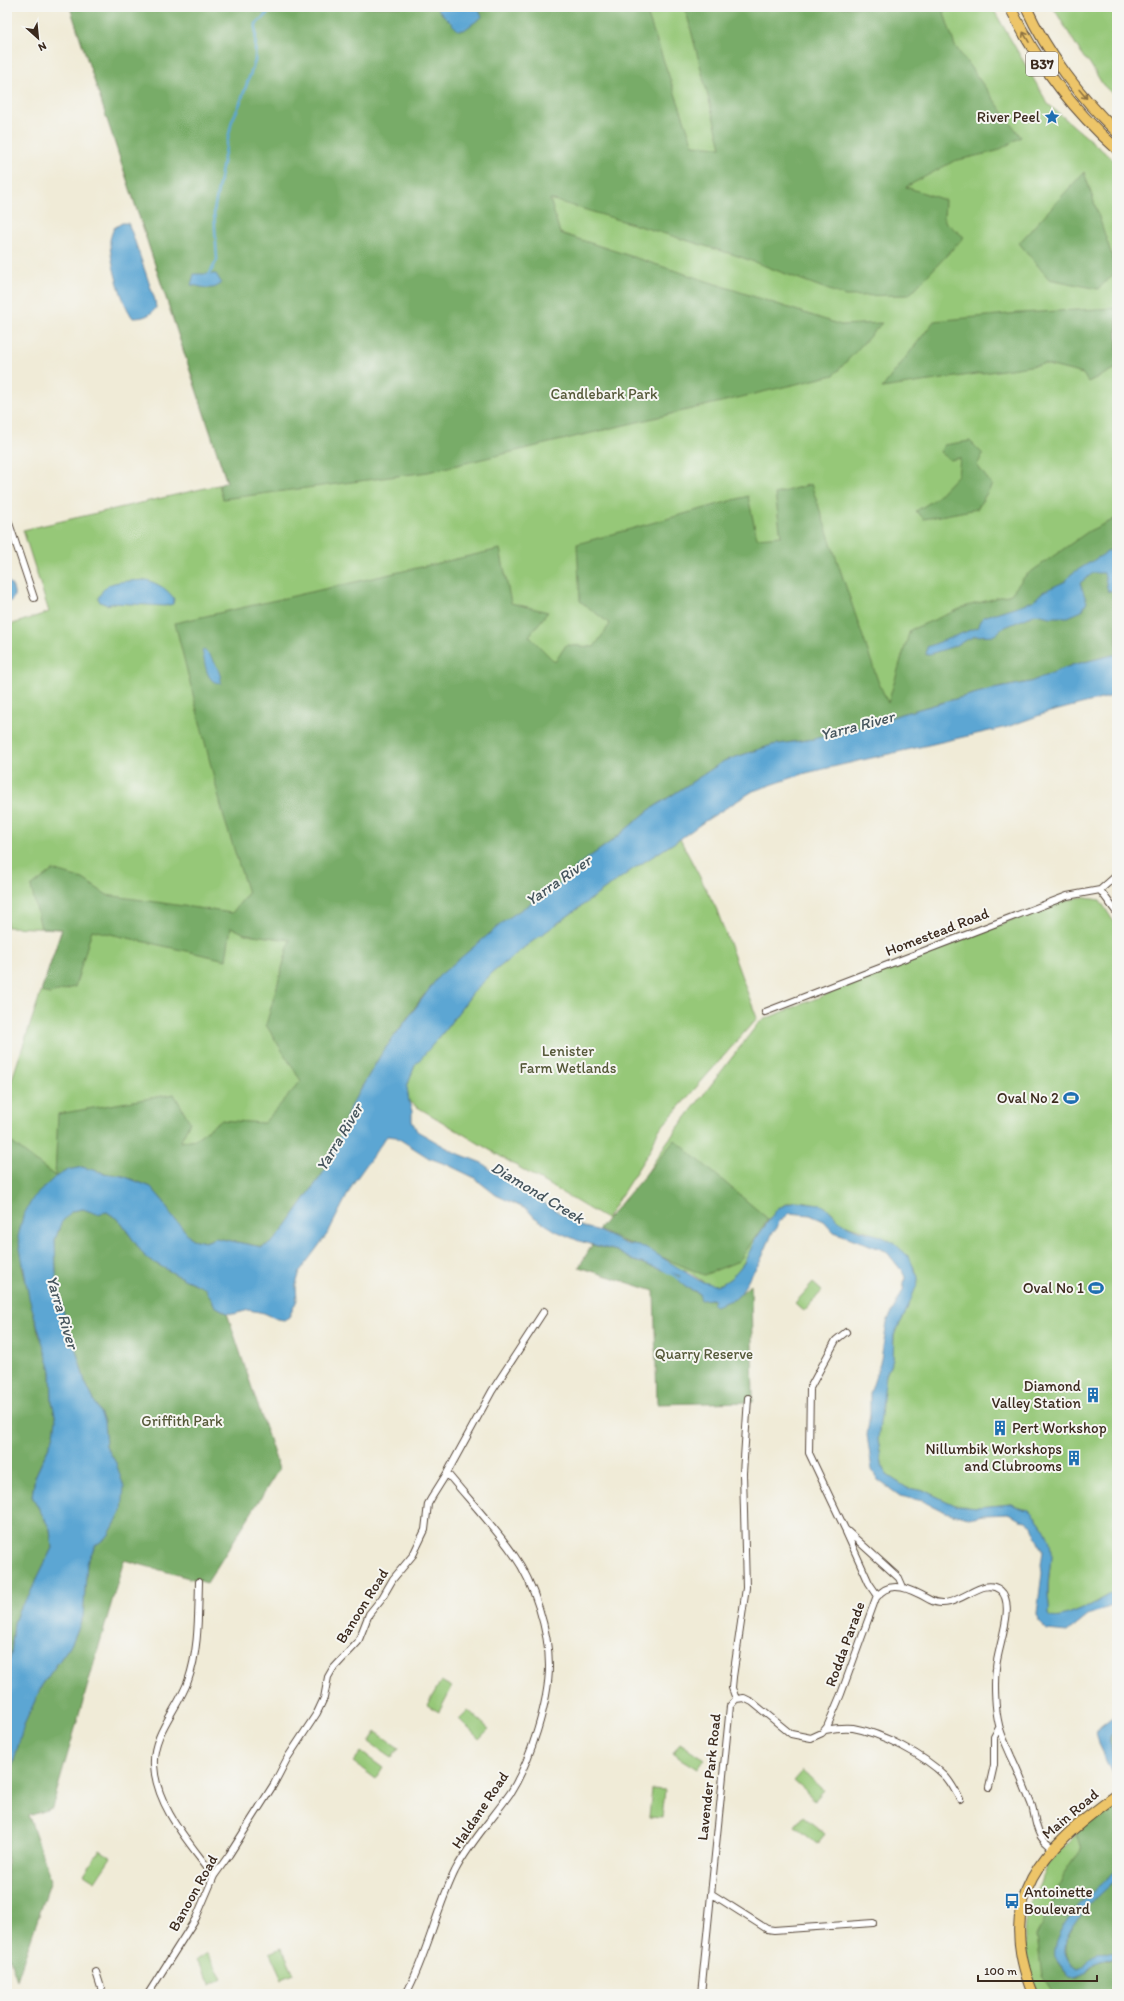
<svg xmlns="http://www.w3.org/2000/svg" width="1124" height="2001" font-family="Itim,sans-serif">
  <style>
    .green { fill: #96c878; stroke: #68794b }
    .forest { fill: #78ac68; stroke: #5a6b43 }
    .water { fill: #5ba6d3; stroke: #4b6878 }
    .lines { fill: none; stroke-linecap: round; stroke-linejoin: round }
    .stream { stroke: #5ba6d3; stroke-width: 2.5 }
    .street-casing { stroke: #56473a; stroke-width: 8 }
    .primary-casing { stroke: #56473a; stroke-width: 12 }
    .street { stroke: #fff; stroke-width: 6 }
    .primary { stroke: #edc569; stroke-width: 10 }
    .oneway { stroke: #8b7040 }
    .labels { text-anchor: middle; stroke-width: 4; stroke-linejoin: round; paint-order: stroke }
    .shield { fill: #f6f6f2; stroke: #73675e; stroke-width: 1 }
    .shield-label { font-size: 14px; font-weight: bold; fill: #3b2a1e }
    .poi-label { font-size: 15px; fill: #3b2a1e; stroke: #f6f6f2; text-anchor: end }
    .park-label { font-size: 15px; fill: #565939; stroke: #f6f6f2 }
    .street-label { font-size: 15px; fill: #3b2a1e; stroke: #f6f6f2 }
    .water-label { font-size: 16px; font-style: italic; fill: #46555d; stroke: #f6f6f2 }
  </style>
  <rect width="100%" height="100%" fill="#f6f6f2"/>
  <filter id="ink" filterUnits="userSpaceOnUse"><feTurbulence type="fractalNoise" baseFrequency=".025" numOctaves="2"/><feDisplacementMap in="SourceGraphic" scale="8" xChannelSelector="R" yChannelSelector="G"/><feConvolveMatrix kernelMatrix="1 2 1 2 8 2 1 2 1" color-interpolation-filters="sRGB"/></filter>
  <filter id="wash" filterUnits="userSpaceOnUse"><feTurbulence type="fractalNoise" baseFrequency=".012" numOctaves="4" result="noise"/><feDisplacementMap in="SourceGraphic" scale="16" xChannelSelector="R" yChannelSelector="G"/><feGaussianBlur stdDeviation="0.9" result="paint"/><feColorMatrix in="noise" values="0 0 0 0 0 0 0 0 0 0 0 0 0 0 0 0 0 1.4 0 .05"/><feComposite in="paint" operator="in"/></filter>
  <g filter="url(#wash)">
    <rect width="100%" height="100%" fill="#f0ebd7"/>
    <path class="green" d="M70 7H992L1048 104 1117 163V654L1072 665 685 788 350 1107 55 1177 7 1139V1094L62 929 7 927V626L49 612 23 530 227 483Z
      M1053 7H1117V98L1103 85 1089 62 1084 58Z
      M680 839 716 908 757 1018 658 1131 650 1150 606 1219 409 1102 407 1087 415 1064 442 1034 472 994 492 973 526 946 633 869Z
      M1080 897 1100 900 1117 927V1590C1105 1598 1063 1622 1051 1617 1047 1613 1050 1610 1049 1605 1044 1566 1065 1545 1029 1510L1022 1509 1011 1504 978 1507 955 1505 925 1491 907 1488 887 1475 883 1469 878 1439 882 1398 886 1375 893 1359 894 1335 905 1314 916 1271 912 1265C898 1255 884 1240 869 1232 861 1228 851 1228 843 1223 837 1220 834 1213 828 1209 821 1204 804 1201 796 1201 758 1204 750 1284 715 1285 705 1285 697 1277 689 1272 682 1269 675 1268 669 1265 660 1260 653 1252 643 1248 631 1243 618 1242 606 1236L667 1142 760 1021 1044 907Z
      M813 1283 822 1291 804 1311 795 1303Z
      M441 1681 452 1687 439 1712 427 1705Z
      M468 1710 489 1729 479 1739 459 1719Z
      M1117 1729V1762C1112 1750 1105 1738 1117 1729Z
      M376 1732 399 1748 392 1758 369 1742Z
      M680 1743 704 1759 697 1769 673 1754Z
      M361 1752 383 1768 376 1779 353 1762Z
      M803 1771 824 1790 815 1800 794 1781Z
      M652 1789 665 1790 662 1818 649 1817Z
      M1117 1801V1994H1038L1028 1969 1024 1931 1027 1908 1035 1895 1049 1862 1085 1824Z
      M803 1816 825 1834 817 1844 795 1826Z
      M100 1850 111 1857 95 1881 84 1874Z
      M282 1948 294 1974 282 1979 270 1953Z
      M207 1953 222 1978 211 1985 196 1960Z"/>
    <path class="forest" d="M70 7H645L693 145 721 147 685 7H942L955 46 1021 137 997 151 954 161 906 187 945 200 944 221 964 237 909 295 845 296 738 256 550 199 560 233 841 325 882 323 834 375 428 472 223 499 219 485 227 482Z
      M1084 172 1117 271 1098 289 1049 279 1019 243Z
      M1117 308V368L1088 382 1083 374 1044 364 882 388 934 321 1019 313Z
      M970 441 983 454 977 465 992 485 977 509 924 519 916 511 934 500 958 475 960 458 950 460 940 452 944 445Z
      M811 484 878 681 888 703 910 630 967 606 1011 594 1025 576 1089 531 1117 518V654L1072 665 1030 682 988 690 901 714 867 726 814 739 772 745 724 761 648 811 612 841 578 865 566 880 423 996 382 1053 350 1107 330 1163 281 1233 271 1243 262 1247 216 1238 205 1242 192 1239 171 1215 164 1202 151 1187 123 1176 108 1174 82 1167 55 1177 49 1184 22 1266 39 1335 45 1346 51 1371 52 1401 56 1420 54 1435 35 1477 32 1496 50 1529 52 1548 29 1595 19 1609 14 1623 11 1655 7 1668V1139L55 1176 58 1114 174 1094 190 1122 180 1142 195 1139 221 1120 264 1123 301 1081 266 1025 290 940 245 934 231 927 226 960 92 930 75 987 50 994 41 992 62 929 41 928 31 887 53 870 83 879 107 895 232 913 248 893 224 818 175 623 500 549 511 603 548 612 529 636 555 662 566 645 594 647 610 624 580 601 577 544 748 496 757 538 781 536 775 494Z
      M675 1140 768 1219 739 1261 704 1275 598 1230Z
      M83 1209 97 1213 107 1212 119 1220 146 1258 184 1279 205 1288 215 1306 227 1313 279 1469 207 1583 124 1560 52 1808 29 1816 51 1880 17 1980 7 1951V1785L24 1725 42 1685 72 1643 83 1617 87 1563 95 1546 108 1536 122 1511 116 1463 106 1446 104 1421 85 1382 76 1350 65 1320 56 1273 55 1240 61 1223 71 1211Z
      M592 1245 617 1251 632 1260 680 1276 693 1291 699 1293 705 1299 714 1300 735 1299 751 1284 753 1402 657 1404 654 1291 579 1267Z
      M1117 1801V1870C1097 1887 1049 1929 1056 1959 1057 1963 1067 1974 1070 1978H1079L1099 1960H1117V1994H1053L1042 1976 1037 1936 1065 1873 1081 1849 1076 1833 1089 1821Z
      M1117 1879V1953C1097 1952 1093 1952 1081 1968 1075 1970 1072 1967 1069 1961 1054 1934 1098 1896 1117 1879Z"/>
    <path class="water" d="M435 7H478L482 17 464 30H458Z
      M122 223H128L131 230 155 300 156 308C150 316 143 318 133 318 122 305 109 258 110 240 111 236 112 232 114 228Z
      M194 274H216L221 282C216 293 200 286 191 285Z
      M1112 549 1117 553V589L1108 592 1104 573H1093L1080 583 1087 602 1082 611 1068 617H1050L1036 614 1003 628 995 635 975 636 952 647 926 655 927 647 978 627 983 617 1033 601 1044 591 1066 581 1071 574Z
      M7 580C15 587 18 599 7 603Z
      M147 580C158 584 168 589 174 599L173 604 165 606 114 603 107 605 100 602 98 598C101 594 102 590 106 587 112 580 138 581 147 580Z
      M204 650C213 657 222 673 221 684 205 682 206 664 202 651Z
      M1117 654V695L1046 713 1007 727 806 773 753 791 705 821 680 839 633 869 526 946 492 973 472 994 442 1034 415 1065 407 1087 409 1102 412 1111V1121L417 1131 454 1152 482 1163 511 1185 541 1201 580 1226 596 1230 626 1244 645 1247 700 1281 714 1285 722 1284 731 1278 744 1263 755 1240 772 1216 778 1208 795 1201 820 1204 827 1208 842 1223 855 1229 881 1236 894 1243 909 1257 918 1277V1282L905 1314 894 1335 893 1359 886 1375 878 1439 883 1469 887 1475 907 1488 925 1491 955 1505 978 1507 1011 1504 1022 1509 1029 1510C1067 1549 1043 1562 1049 1605 1050 1610 1047 1613 1051 1617 1063 1622 1105 1598 1117 1590V1604L1088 1615 1067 1632 1047 1630 1038 1621 1037 1613 1042 1573 1041 1565 1043 1551 1032 1526 1026 1521 1020 1520 1009 1514 984 1515 968 1518 945 1512 923 1501 900 1496 878 1480 872 1470 867 1435 870 1413V1394L881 1359 887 1322 903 1290 905 1277 902 1271 886 1251 834 1232 824 1221 810 1215 790 1213 779 1222 777 1228 772 1234 760 1262 749 1278 741 1293 735 1299 715 1306 712 1303 714 1301 713 1299 701 1300 699 1293 685 1287 679 1280 680 1276 632 1260 617 1251 579 1241 556 1231 534 1217 528 1210 496 1195 473 1177 448 1165 429 1158 396 1137 387 1136 354 1182 328 1233 300 1271 296 1285 297 1300 289 1317 284 1320 277 1319 264 1313 249 1310 234 1314 227 1313 215 1306 205 1288 184 1279 146 1258 119 1220 107 1212 97 1214 83 1209 72 1211 61 1223 55 1240 56 1273 65 1320 76 1350 85 1382 104 1421 106 1446 116 1463 124 1487 122 1511 108 1536 95 1546 87 1563 83 1617 72 1643 42 1685 24 1725 7 1785V1668L11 1655 14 1623 19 1609 29 1595 52 1548 50 1529 32 1496 35 1477 54 1435 56 1420 52 1401 51 1371 29 1298 18 1237 23 1216 33 1198 55 1177 68 1170 82 1167 108 1174 123 1176 151 1187 164 1202 171 1215 192 1239 205 1242 216 1238 262 1247 271 1243 281 1233 330 1163 350 1107 382 1053 439 976 507 919 566 880 578 865 612 841 648 811 724 761 772 745 814 739 867 726 901 714 988 690 1030 682 1072 665Z
      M1117 1713V1729C1102 1740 1115 1749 1117 1763 1118 1769 1117 1776 1117 1782L1099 1744 1096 1732C1102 1724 1111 1721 1117 1713Z
      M1117 1870V1879C1100 1894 1067 1924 1065 1948 1064 1954 1068 1959 1071 1965L1078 1969C1084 1968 1086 1959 1091 1956 1098 1950 1109 1953 1117 1953V1960C1111 1960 1104 1958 1098 1961 1086 1966 1086 1980 1070 1978L1055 1958C1050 1929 1096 1887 1117 1870Z"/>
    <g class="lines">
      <path class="stream" d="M209 275 217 260 214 211 224 157 232 121 239 106 255 61 256 24 274 7
        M663 1269 683 1281"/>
    </g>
  </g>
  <g filter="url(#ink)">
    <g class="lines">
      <defs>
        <path id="street" d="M7 517 34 598
          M1100 890 1117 913
          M765 1012 1067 896 1100 890 1117 875
          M846 1332 836 1340 810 1388 809 1453 845 1529 899 1578 903 1587
          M846 1532 869 1583 878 1596
          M199 1582C198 1615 199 1650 188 1681 178 1709 152 1734 154 1765 156 1807 190 1843 214 1876
          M736 1699 732 1688 733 1677 746 1588 743 1473 748 1398
          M825 1730C835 1728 843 1727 853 1728 882 1733 924 1755 945 1776 951 1782 955 1791 960 1799
          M989 1787 994 1765V1737L999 1728
          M712 1894 767 1929 774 1930 873 1923
          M96 1972 103 1994
          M148 1994 196 1918 214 1876 229 1855 274 1784 288 1757 317 1713 324 1698 328 1677 332 1670 358 1642 369 1614 382 1598 393 1579 413 1555 425 1530 428 1504 432 1497 447 1473 492 1391 544 1311
          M406 1994C427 1955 436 1910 455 1871 470 1842 493 1818 511 1792 530 1761 549 1702 549 1666 549 1631 534 1583 514 1555 494 1526 469 1500 447 1473
          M701 1994 730 1706 736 1699 744 1698 752 1702 791 1734 811 1738 822 1733 827 1727 841 1694 876 1598C890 1577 914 1591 930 1600 956 1614 981 1574 1000 1590 1017 1604 997 1648 996 1668 994 1684 995 1709 999 1725 1001 1735 1007 1746 1011 1756 1019 1772 1025 1789 1032 1806 1035 1816 1035 1826 1040 1835 1042 1840 1048 1844 1052 1848"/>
        <path id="primary" d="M1010 7C1036 61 1072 109 1117 149
          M1026 7C1047 53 1081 98 1117 132
          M1033 1994C994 1896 1042 1849 1117 1795"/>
      </defs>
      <use href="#street" class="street-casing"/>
      <use href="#primary" class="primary-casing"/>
      <use href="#street" class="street"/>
      <use href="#primary" class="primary"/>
    </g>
    <defs><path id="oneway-shaft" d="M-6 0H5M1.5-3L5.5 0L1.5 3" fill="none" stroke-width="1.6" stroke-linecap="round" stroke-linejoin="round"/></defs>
    <g class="oneway">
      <use href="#oneway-shaft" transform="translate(1026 37) rotate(-120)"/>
      <use href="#oneway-shaft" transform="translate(1083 94) rotate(50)"/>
    </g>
  </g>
  <defs>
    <symbol id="sight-bare" viewBox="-9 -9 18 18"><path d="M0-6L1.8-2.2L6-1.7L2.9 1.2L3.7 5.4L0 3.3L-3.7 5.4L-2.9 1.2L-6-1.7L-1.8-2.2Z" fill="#1f6fb2" stroke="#f6f6f2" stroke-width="2.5" paint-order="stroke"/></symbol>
    <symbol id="stadium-bare" viewBox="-9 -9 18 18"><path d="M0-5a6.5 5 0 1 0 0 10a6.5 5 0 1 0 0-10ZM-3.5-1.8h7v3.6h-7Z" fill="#1f6fb2" stroke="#f6f6f2" stroke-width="2.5" paint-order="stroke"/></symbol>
    <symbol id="building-bare" viewBox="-9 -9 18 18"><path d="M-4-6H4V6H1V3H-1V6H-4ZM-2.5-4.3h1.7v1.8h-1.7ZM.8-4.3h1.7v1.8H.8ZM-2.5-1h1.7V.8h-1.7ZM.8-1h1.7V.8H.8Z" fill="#1f6fb2" stroke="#f6f6f2" stroke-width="2.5" paint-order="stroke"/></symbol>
    <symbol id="bus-bare" viewBox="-9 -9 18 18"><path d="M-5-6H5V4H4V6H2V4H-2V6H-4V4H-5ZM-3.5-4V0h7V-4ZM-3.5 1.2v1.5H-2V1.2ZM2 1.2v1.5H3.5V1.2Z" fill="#1f6fb2" stroke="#f6f6f2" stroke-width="2.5" paint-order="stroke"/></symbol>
  </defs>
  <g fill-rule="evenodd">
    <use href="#sight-bare" x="1041" y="106" width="22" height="22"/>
    <use href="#stadium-bare" x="1060" y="1087" width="22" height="22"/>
    <use href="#stadium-bare" x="1085" y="1277" width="22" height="22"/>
    <use href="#building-bare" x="1082" y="1384" width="22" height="22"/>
    <use href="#building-bare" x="989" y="1417" width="22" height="22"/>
    <use href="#building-bare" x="1063" y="1447" width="22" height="22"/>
    <use href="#bus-bare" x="1001" y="1890" width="22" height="22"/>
  </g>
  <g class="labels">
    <rect class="shield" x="1026" y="52" width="32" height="24" rx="3"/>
    <g class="shield-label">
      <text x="1042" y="69">B37</text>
    </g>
    <g class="poi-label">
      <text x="1040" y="122">River Peel</text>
      <text x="1059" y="1103">Oval No 2</text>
      <text x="1084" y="1293">Oval No 1</text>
      <text x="1081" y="1391">Diamond<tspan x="1081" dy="17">Valley Station</tspan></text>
      <text x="1012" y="1433" text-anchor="start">Pert Workshop</text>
      <text x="1062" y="1454">Nillumbik Workshops<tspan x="1062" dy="17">and Clubrooms</tspan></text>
      <text x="1024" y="1897" text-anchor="start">Antoinette<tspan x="1024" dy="17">Boulevard</tspan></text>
    </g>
    <g class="park-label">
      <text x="604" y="399">Candlebark Park</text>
      <text x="568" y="1056">Lenister<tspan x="568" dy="17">Farm Wetlands</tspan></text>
      <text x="704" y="1359">Quarry Reserve</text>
      <text x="182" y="1426">Griffith Park</text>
    </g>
    <g class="street-label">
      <text transform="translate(937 932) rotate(-21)" y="5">Homestead Road</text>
      <text transform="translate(362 1606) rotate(-58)" y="5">Banoon Road</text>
      <text transform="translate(845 1644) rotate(-70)" y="5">Rodda Parade</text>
      <text transform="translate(709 1777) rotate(-84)" y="5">Lavender Park Road</text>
      <text transform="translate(480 1810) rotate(-56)" y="5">Haldane Road</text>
      <text transform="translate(1070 1814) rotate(-40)" y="5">Main Road</text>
      <text transform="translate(193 1893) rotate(-61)" y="5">Banoon Road</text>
    </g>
    <g class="water-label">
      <text transform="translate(857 725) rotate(-15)" y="6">Yarra River</text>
      <text transform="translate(558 880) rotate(-35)" y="6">Yarra River</text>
      <text transform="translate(339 1137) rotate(-59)" y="6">Yarra River</text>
      <text transform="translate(538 1192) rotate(31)" y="6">Diamond Creek</text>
      <text transform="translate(63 1312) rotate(73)" y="6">Yarra River</text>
    </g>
  </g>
  <rect width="1124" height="2001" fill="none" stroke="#f6f6f2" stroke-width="24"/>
  <g transform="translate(38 38) rotate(153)" stroke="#f6f6f2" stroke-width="3" paint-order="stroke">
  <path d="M0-3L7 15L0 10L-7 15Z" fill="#3b2a1e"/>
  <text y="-6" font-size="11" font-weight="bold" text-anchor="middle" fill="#3b2a1e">N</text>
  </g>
  <path d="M978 1975v6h119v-6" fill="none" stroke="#3b2a1e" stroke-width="2"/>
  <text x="984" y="1975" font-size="12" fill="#3b2a1e" stroke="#f6f6f2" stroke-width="3" paint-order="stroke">100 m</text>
</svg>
